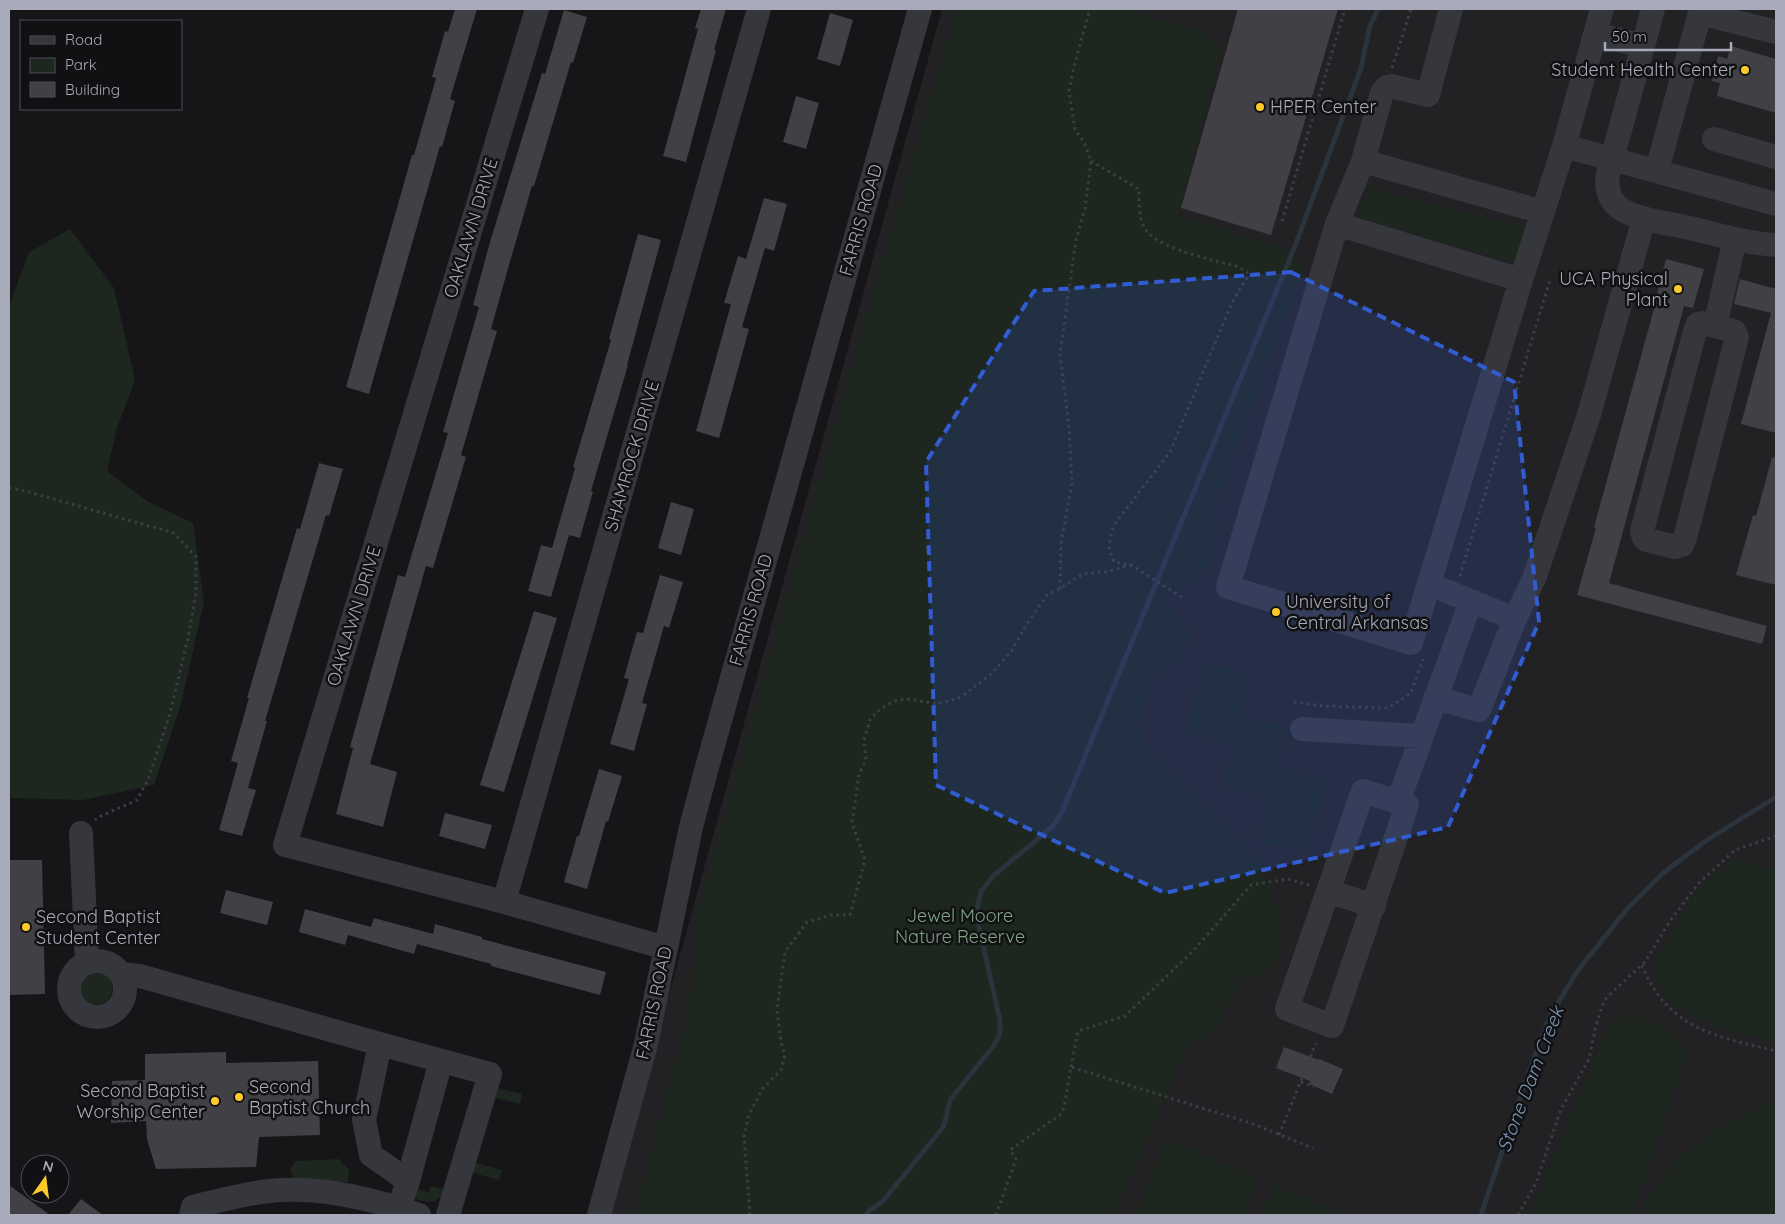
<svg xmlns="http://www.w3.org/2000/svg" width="1785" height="1224" font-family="Quicksand,sans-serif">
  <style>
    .built { fill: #222225 }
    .green { fill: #1d261f }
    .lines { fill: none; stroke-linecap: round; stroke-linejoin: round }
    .stream { stroke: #2b333c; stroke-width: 5 }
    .building { fill: #404045 }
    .path { stroke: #3c3e44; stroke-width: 3; stroke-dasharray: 2.5 4; stroke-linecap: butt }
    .minor { stroke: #36373d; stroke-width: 24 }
    .marked { fill: #325cd3; fill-opacity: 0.2; stroke: #325cd3; stroke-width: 4; stroke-dasharray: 10 6; stroke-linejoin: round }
    .poi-dot { fill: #fccb2a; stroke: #111113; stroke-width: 2 }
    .labels { text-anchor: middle; stroke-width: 5; stroke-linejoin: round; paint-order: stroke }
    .poi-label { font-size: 18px; fill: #a7aab9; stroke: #111113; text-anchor: start }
    .street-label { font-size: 18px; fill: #a7aab9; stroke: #111113 }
    .park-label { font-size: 18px; fill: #7da583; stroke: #111113 }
    .water-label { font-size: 19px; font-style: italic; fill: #7c95b5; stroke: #111113 }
  </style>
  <rect width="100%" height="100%" fill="#161618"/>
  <path class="built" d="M942 9H1776V1215H608Z"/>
  <path class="green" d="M957 9H1125L1206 34 1213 39 1219 46 1220 56 1178 215 1288 251C1298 256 1303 263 1301 274L1213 512C1215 516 1218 522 1219 526 1222 546 1205 574 1190 584 1179 591 1170 589 1168 603L1189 632 1188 644 1181 659 1165 667 1151 681 1143 702 1140 724 1142 743 1262 863 1281 921V945L1273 969 1258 976 1240 980 1216 1028 1187 1048 1114 1215H634L689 1012 697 914 866 317Z
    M1371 188 1529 229 1520 264 1360 218 1357 215 1366 191Z
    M70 229 114 288 135 380 117 428 107 471 147 501 193 523 204 602 181 704 154 785 83 800 9 798V306L29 252Z
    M1203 663 1250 675 1240 716 1287 727 1278 768 1325 780 1307 853 1258 841 1269 797 1223 786 1233 745 1187 733Z
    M1737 858 1776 869V1042C1737 1031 1638 1016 1659 956L1689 901 1715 875Z
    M78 988a17 17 0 1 1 34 0a17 17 0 1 1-34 0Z
    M1633 1016C1653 1021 1684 1032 1685 1057L1633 1215H1529L1607 1029C1614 1019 1621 1017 1633 1016Z
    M494 1087 522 1094 520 1104 491 1097Z
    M1776 1102V1215H1637C1668 1159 1715 1121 1776 1102Z
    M1167 1139 1259 1178 1243 1215H1135Z
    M339 1159 349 1170 348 1182 294 1180 290 1169 296 1161Z
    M473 1162 502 1170 499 1180 470 1172Z
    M1274 1185 1345 1215H1262Z
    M431 1186 444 1189C439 1207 425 1202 412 1198L414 1188 429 1192Z"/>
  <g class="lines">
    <path class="stream" d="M866 1215 869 1211 883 1201 944 1126 950 1100 995 1044 1000 1033V1021L976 913 981 892 993 876 1052 827 1062 812 1295 246 1361 68 1370 26 1378 9
      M1481 1215 1530 1069 1551 1014 1579 969 1628 908 1662 874 1707 840 1776 797"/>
  </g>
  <path class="building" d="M455 9H477L450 99 455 101 442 147 440 146 369 394 346 387 412 155H414L436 78 432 77 445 31 448 32Z
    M701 9H726L714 50H716L686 162 663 156 698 29 695 28Z
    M1238 9H1338L1271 235 1181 208Z
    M564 10 587 17 573 63 571 62 534 186H532L509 265 491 329 497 331 461 455 466 457 433 568 426 566 370 764 397 772 383 827 336 814 353 748 350 747 398 575 405 577 448 433 443 432 479 307 473 305 490 242 542 73 545 74Z
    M830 13 853 20 840 66 817 59Z
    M1731 46 1776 59V113L1717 96 1720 83 1712 81 1718 56 1727 59Z
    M796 96 819 103 806 149 783 142Z
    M764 198 787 204 774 251 765 248 742 327 749 329 719 438 696 431 731 304 724 303 738 256 746 259Z
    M638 234 661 240 627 365H628L591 491 593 492 580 538 569 535 551 597 528 591 541 545 552 548 575 468 573 467 611 340 609 339Z
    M1666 259 1704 269 1693 308 1684 306 1609 583 1767 626 1762 644 1577 595 1596 528 1594 527 1657 298H1656Z
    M1740 279 1776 289V433L1741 424 1771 313 1734 304Z
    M1772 457 1776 458V585L1736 575 1753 515 1756 516Z
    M319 463 343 469 329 516 326 515 265 721H267L248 788 256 790 242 836 219 830 238 763 231 761 249 698H247L297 528 300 529Z
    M671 502 694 509 681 555 658 548Z
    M660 575 683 582 669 628 664 626 642 703 647 704 634 751 610 744 629 679 624 678 637 632 643 633Z
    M534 611 557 618 504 792 480 785Z
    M599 769 622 776 608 822 606 821 587 889 564 882 577 836H579Z
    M445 813 492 825 485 849 439 836Z
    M9 860H42L45 994 9 995Z
    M226 890 273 902 267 925 220 913Z
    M305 909 371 927 374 918 433 934 435 924 482 937V939L606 972 600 995 491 966V964L417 944 414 954 348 935 345 945 299 932Z
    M1284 1047 1319 1060V1059L1343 1069 1332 1094 1309 1084 1310 1081 1276 1068Z
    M226 1052V1063L318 1061 320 1135 259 1137 256 1167 156 1169 147 1139 146 1121 111 1123 112 1081 145 1080V1054Z
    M9 1185 50 1215H9Z
    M81 1199 103 1215H68Z"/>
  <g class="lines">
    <path class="path" d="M1392 68 1411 9
      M1091 161 1139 189C1139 202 1138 219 1146 230 1160 250 1215 260 1239 267L1247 272 1248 276 1232 302 1170 452 1114 525C1109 538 1107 549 1114 562L1131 565 1185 599
      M1282 221 1345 9
      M9 488 25 491 174 533 196 557V593L188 638 170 713 148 780 137 800 101 816 95 820
      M1460 576 1550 280
      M1060 589 1061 542 1072 484 1069 427 1060 354 1076 240 1085 209 1091 161 1084 142 1075 130 1069 91 1074 66 1090 9
      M1294 702 1324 706 1388 708 1411 693 1423 659
      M1642 965C1667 1029 1717 1037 1776 1051
      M1297 1064 1307 1067
      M1071 1067 1078 1031 1125 1016 1194 950 1251 885 1288 879 1309 885
      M1301 1082 1314 1087
      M1279 1135 1316 1043
      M750 1215 744 1137 749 1114 763 1088 781 1070 785 1055 781 1042 777 1009 785 952 807 922 831 915H850L865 860 852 823 859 774 866 760 864 740 870 720 877 712 888 704 898 700 907 699 938 704 961 697 990 675 1011 652 1026 625 1047 595 1060 589 1077 577 1088 573 1106 572 1131 565
      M996 1215 1016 1159 1010 1150 1061 1114 1064 1108 1071 1067 1253 1124 1313 1148
      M1518 1215 1536 1183 1561 1109 1589 1059 1596 1025 1603 1004 1607 997 1645 962 1670 921 1698 884 1735 850 1776 836"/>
    <path class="minor" d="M537 9 285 845 504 902 666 948
      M1451 9 1428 95 1391 86 1387 87 1382 93 1363 161 1337 224 1228 587 1411 643 1521 280 1564 146 1602 9
      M1653 9 1608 174C1606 186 1608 197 1617 206 1633 220 1669 223 1690 228 1718 235 1747 243 1776 245
      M1595 34 1643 46
      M1714 139 1776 157
      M1564 146 1776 204
      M1363 161 1543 212
      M1657 170 1700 13 1776 32
      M1337 224 1521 280
      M1703 323 1734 331 1737 337 1685 538 1682 545 1675 547 1647 540 1644 538 1642 531 1695 331 1698 324Z
      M1715 326 1735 239
      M1429 584 1515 619
      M1435 698 1479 710 1515 619 1535 576 1589 415 1644 218
      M1302 729 1421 736
      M1363 791 1407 805 1332 1026 1287 1009Z
      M1398 802 1471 601
      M81 833 87 962
      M1328 891 1374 906
      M504 902 759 9
      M69 989a28 28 0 1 1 56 0a28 28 0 1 1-56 0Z
      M121 974 140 976 380 1044
      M408 1181 441 1061
      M399 1208 419 1215
      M191 1215 193 1207C218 1201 243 1194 269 1191 313 1186 357 1196 399 1208L408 1181 371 1155 364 1120 380 1044 490 1074 448 1215
      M599 1215 646 1044 691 827 707 767 920 9"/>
  </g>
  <path class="marked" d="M1291 272 1514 382 1539 622 1448 827 1165 893 936 785 926 462 1034 291Z"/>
  <g class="poi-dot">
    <circle cx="1745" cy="70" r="5"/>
    <circle cx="1260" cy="107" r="5"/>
    <circle cx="1678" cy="289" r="5"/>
    <circle cx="1276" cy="612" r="5"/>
    <circle cx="26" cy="927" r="5"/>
    <circle cx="239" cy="1097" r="5"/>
    <circle cx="215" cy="1101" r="5"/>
  </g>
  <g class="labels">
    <g class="poi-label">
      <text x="1735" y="76" text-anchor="end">Student Health Center</text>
      <text x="1270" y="113">HPER Center</text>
      <text x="1668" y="285" text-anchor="end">UCA Physical<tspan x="1668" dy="21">Plant</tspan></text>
      <text x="1286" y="608">University of<tspan x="1286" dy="21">Central Arkansas</tspan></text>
      <text x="36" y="923">Second Baptist<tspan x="36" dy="21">Student Center</tspan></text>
      <text x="249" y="1093">Second<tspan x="249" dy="21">Baptist Church</tspan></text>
      <text x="205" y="1097" text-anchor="end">Second Baptist<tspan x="205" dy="21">Worship Center</tspan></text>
    </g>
    <g class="street-label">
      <text transform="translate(861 220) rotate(-74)" y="6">FARRIS ROAD</text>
      <text transform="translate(471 228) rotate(-73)" y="6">OAKLAWN DRIVE</text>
      <text transform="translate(632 456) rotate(-74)" y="6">SHAMROCK DRIVE</text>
      <text transform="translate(751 610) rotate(-74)" y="6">FARRIS ROAD</text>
      <text transform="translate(354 616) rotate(-73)" y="6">OAKLAWN DRIVE</text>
      <text transform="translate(654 1003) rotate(-78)" y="6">FARRIS ROAD</text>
    </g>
    <g class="park-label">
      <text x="960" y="922">Jewel Moore<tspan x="960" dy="21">Nature Reserve</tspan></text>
    </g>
    <g class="water-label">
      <text transform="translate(1530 1079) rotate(-69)" y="7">Stone Dam Creek</text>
    </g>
  </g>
  <rect width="1785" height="1224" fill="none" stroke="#a7aab9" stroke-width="20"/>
  <rect x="20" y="20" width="162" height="90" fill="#111113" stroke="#4d4e55"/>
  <rect x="30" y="36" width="25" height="8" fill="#36373d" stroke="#4d4e55"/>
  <text x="65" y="45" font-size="15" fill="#a7aab9">Road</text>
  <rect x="30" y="58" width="25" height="15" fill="#1d261f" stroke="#4d4e55"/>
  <text x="65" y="70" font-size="15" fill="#a7aab9">Park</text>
  <rect x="30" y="82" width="25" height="15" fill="#404045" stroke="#4d4e55"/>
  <text x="65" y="95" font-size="15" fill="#a7aab9">Building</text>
  <g transform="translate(45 1179) rotate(14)"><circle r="24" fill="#111113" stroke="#4d4e55"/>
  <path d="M0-4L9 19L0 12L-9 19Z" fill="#fccb2a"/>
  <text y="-8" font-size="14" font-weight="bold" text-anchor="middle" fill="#a7aab9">N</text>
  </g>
  <path d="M1605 42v8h126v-8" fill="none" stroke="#a7aab9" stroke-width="2.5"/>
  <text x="1612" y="42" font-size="15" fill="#a7aab9" stroke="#111113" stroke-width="4" paint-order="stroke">50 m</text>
</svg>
